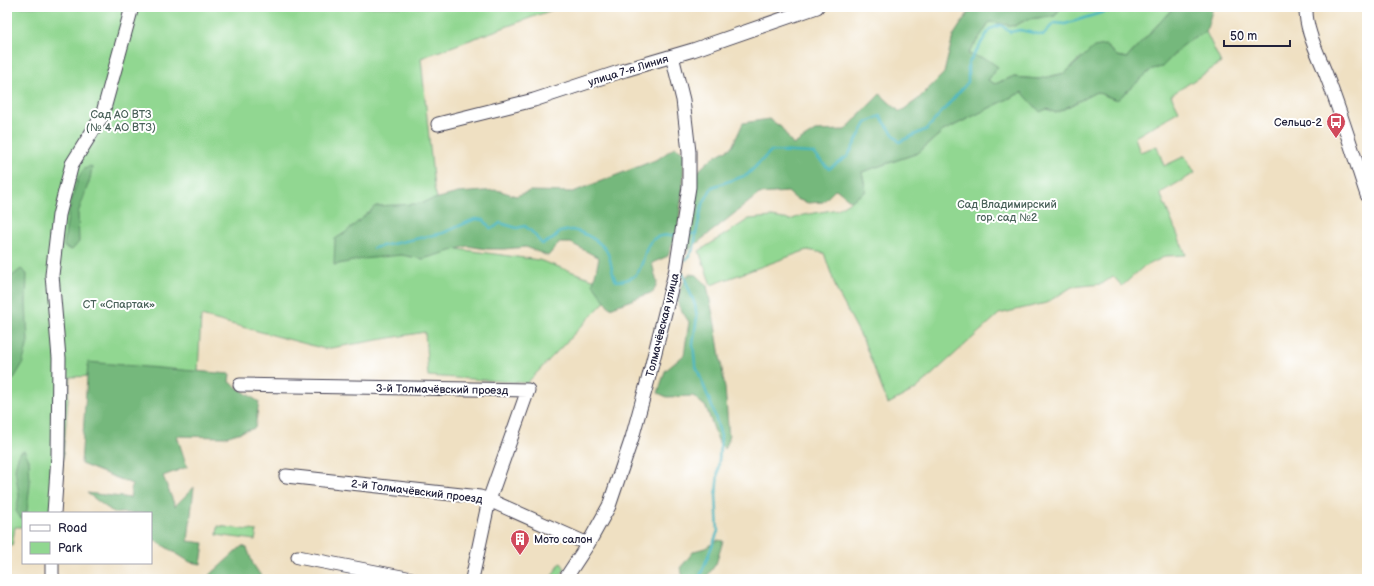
<svg xmlns="http://www.w3.org/2000/svg" width="1374" height="586" font-family="'Balsamiq Sans',sans-serif">
  <style>
    .green { fill: #91d791; stroke: #5a7c66 }
    .forest { fill: #74b87b; stroke: #4b6d5b }
    .lines { fill: none; stroke-linecap: round; stroke-linejoin: round }
    .stream { stroke: #46b5c0; stroke-width: 2.5 }
    .minor-casing { stroke: #413e4f; stroke-width: 15 }
    .minor { stroke: #fff; stroke-width: 13 }
    .labels { text-anchor: middle; stroke-width: 4; stroke-linejoin: round; paint-order: stroke }
    .street-label { font-size: 11px; fill: #22223b; stroke: #fff }
    .park-label { font-size: 11px; fill: #496159; stroke: #fff }
    .poi-label { font-size: 11px; fill: #22223b; stroke: #fff; text-anchor: end }
  </style>
  <rect width="100%" height="100%" fill="#fff"/>
  <filter id="ink" filterUnits="userSpaceOnUse"><feTurbulence type="fractalNoise" baseFrequency=".025" numOctaves="2"/><feDisplacementMap in="SourceGraphic" scale="8" xChannelSelector="R" yChannelSelector="G"/><feConvolveMatrix kernelMatrix="1 2 1 2 8 2 1 2 1" color-interpolation-filters="sRGB"/></filter>
  <filter id="wash" filterUnits="userSpaceOnUse"><feTurbulence type="fractalNoise" baseFrequency=".012" numOctaves="4" result="noise"/><feDisplacementMap in="SourceGraphic" scale="16" xChannelSelector="R" yChannelSelector="G"/><feGaussianBlur stdDeviation="0.9" result="paint"/><feColorMatrix in="noise" values="0 0 0 0 0 0 0 0 0 0 0 0 0 0 0 0 0 1.4 0 .05"/><feComposite in="paint" operator="in"/></filter>
  <g filter="url(#wash)">
    <rect width="100%" height="100%" fill="#efe0c2"/>
    <path class="green" d="M7 7H560L421 58 434 187 443 220 435 246 539 260 618 288 527 383 428 376 425 332 325 349 201 316 198 372 70 377 58 513H23V527H15L12 546 7 543 9 475 7 474Z
      M1061 7H1174L1127 58 1117 56 1105 45 1077 61 1065 73 1039 79 1012 77 995 84 988 80 998 67 968 54 990 21 1014 26 1028 19 1055 16Z
      M1206 32 1221 63 1171 95 1179 111 1135 137 1140 152 1157 146 1164 166 1185 156 1195 173 1160 193 1186 255 1166 256 1142 268 1122 286 1113 276 1102 284 1072 287 1046 303 999 314 916 389 888 404 864 342 837 291 824 253 807 250 711 285 699 251 749 219 772 217 790 220 803 215 838 209 866 191 862 172 918 153 943 131 1022 92 1047 109 1056 113 1096 92 1117 100 1152 69 1162 67 1185 43Z
      M218 526 257 531 255 540 217 535Z
      M560 563 562 564 565 569 558 579H550Z"/>
    <path class="forest" d="M982 7H1061L1055 16 1028 19 1014 26 990 22 968 54 988 60 998 67 988 80 995 84 1012 77 1039 79 1065 73 1094 47 1105 45 1117 56 1127 58 1174 7H1213L1206 32 1185 43 1162 67 1152 69 1117 100 1096 92 1056 113 1047 109 1040 112 1022 92 943 131 918 153 862 172 866 191 851 201 836 189 823 202 808 203 796 199 788 192 759 194 687 251 686 243 697 172 712 158 732 147 743 123 769 119 781 127 793 145 815 131 845 130 880 94 900 112 917 100 944 73 953 36 970 10Z
      M675 147 684 152 683 185 678 228 668 256 652 263 657 283 653 292 610 308 593 284 599 258 571 243H559L548 256 526 247 504 249H486L468 246 423 259 401 255 363 259 334 265 335 239 346 232 376 206 415 204 458 193 497 190 516 196 530 191 573 192 658 159Z
      M90 166 92 167 90 179 78 213 79 242 72 250 64 247C65 230 73 181 84 169 85 169 90 166 90 166Z
      M21 269 27 274 26 303 28 342 22 365 13 380 8 378 7 376V356L12 315 8 290 11 277Z
      M689 274 697 275 707 286 715 325 725 388 729 439 725 449 719 443 706 407 693 396 667 397 658 393 665 371 684 355 689 322 678 305 681 286Z
      M88 362 230 374 229 382 259 402 255 428 225 437 177 436 187 467 163 476 175 506 194 487 188 541 204 543 201 564 190 562 151 538V513H114L87 493 130 498 132 484 81 464Z
      M24 450 29 460 30 484 27 511 26 513H23L21 519 16 511 19 496 15 469 19 453Z
      M718 540 723 541 716 564 705 579H684L680 568 694 551 705 548Z
      M242 546 247 548 253 564 263 579H213L209 576Z"/>
    <g class="lines">
      <path class="stream" d="M690 234H696L702 206 712 187 747 175 771 151 813 153 829 169 848 156 866 123 880 116 899 142 927 129 968 82V64L990 29 1001 25 1010 32 1020 30 1043 35 1054 23 1065 24 1120 7
        M373 248 443 233 475 219 484 220 490 228 495 227 500 223 517 228 525 226 533 233 542 244 553 239 560 232C564 231 569 230 572 230 584 232 604 243 608 254 612 263 611 272 616 281 651 281 637 250 655 238 660 235 671 235 677 235
        M686 260 694 248 696 234
        M683 274 695 305 697 317 693 344 695 364 713 409 721 436 716 495 718 531 699 579"/>
    </g>
  </g>
  <g filter="url(#ink)">
    <g class="lines">
      <defs>
        <path id="minor" d="M1306 7C1305 31 1319 55 1327 77 1342 116 1354 156 1367 195
          M438 124 534 100 625 70 693 50 817 7
          M240 385 528 390 489 500 472 579
          M286 476 480 497 489 500 588 544
          M54 513 58 456 59 358 52 275 59 215 72 164 102 116 132 7
          M298 557 412 579
          M52 563V575L54 579
          M565 579 588 544 609 506 632 438 648 380 676 269 689 187V152L683 100 672 56"/>
      </defs>
      <use href="#minor" class="minor-casing"/>
      <use href="#minor" class="minor"/>
    </g>
  </g>
  <defs>
    <symbol id="bus-pin" viewBox="-11 -11 22 30"><path d="M0 17L-7.5 6A9.5 9.5 0 1 1 7.5 6Z" fill="#d1495b" stroke="#fff"/><path d="M-5-6H5V4H4V6H2V4H-2V6H-4V4H-5ZM-3.5-4V0h7V-4ZM-3.5 1.2v1.5H-2V1.2ZM2 1.2v1.5H3.5V1.2Z" fill="#fff"/></symbol>
    <symbol id="building-pin" viewBox="-11 -11 22 30"><path d="M0 17L-7.5 6A9.5 9.5 0 1 1 7.5 6Z" fill="#d1495b" stroke="#fff"/><path d="M-4-6H4V6H1V3H-1V6H-4ZM-2.5-4.3h1.7v1.8h-1.7ZM.8-4.3h1.7v1.8H.8ZM-2.5-1h1.7V.8h-1.7ZM.8-1h1.7V.8H.8Z" fill="#fff"/></symbol>
  </defs>
  <g fill-rule="evenodd">
    <use href="#bus-pin" x="1325" y="111" width="22" height="30"/>
    <use href="#building-pin" x="509" y="528" width="22" height="30"/>
  </g>
  <g class="labels">
    <g class="street-label">
      <text transform="translate(628 70) rotate(-17)" y="4">улица 7-я Линия</text>
      <text transform="translate(662 325) rotate(-76)" y="4">Толмачёвская улица</text>
      <text transform="translate(442 389) rotate(1)" y="4">3-й Толмачёвский проезд</text>
      <text transform="translate(417 491) rotate(7)" y="4">2-й Толмачёвский проезд</text>
    </g>
    <g class="park-label">
      <text x="121" y="118">Сад АО ВТЗ<tspan x="121" dy="13">(№ 4 АО ВТЗ)</tspan></text>
      <text x="1007" y="208">Сад Владимирский<tspan x="1007" dy="13">гор. сад №2</tspan></text>
      <text x="119" y="308">СТ «Спартак»</text>
    </g>
    <g class="poi-label">
      <text x="1322" y="126">Сельцо-2</text>
      <text x="534" y="543" text-anchor="start">Мото салон</text>
    </g>
  </g>
  <rect width="1374" height="586" fill="none" stroke="#fff" stroke-width="24"/>
  <rect x="22" y="512" width="130" height="52" fill="#ffffff" stroke="#a7a7b1"/>
  <rect x="30" y="525" width="20" height="6" fill="#ffffff" stroke="#a7a7b1"/>
  <text x="58" y="532" font-size="12" fill="#22223b">Road</text>
  <rect x="30" y="542" width="20" height="12" fill="#91d791" stroke="#a7a7b1"/>
  <text x="58" y="552" font-size="12" fill="#22223b">Park</text>
  <path d="M1224 40v6h66v-6" fill="none" stroke="#22223b" stroke-width="2"/>
  <text x="1230" y="40" font-size="12" fill="#22223b" stroke="#ffffff" stroke-width="3" paint-order="stroke">50 m</text>
</svg>
